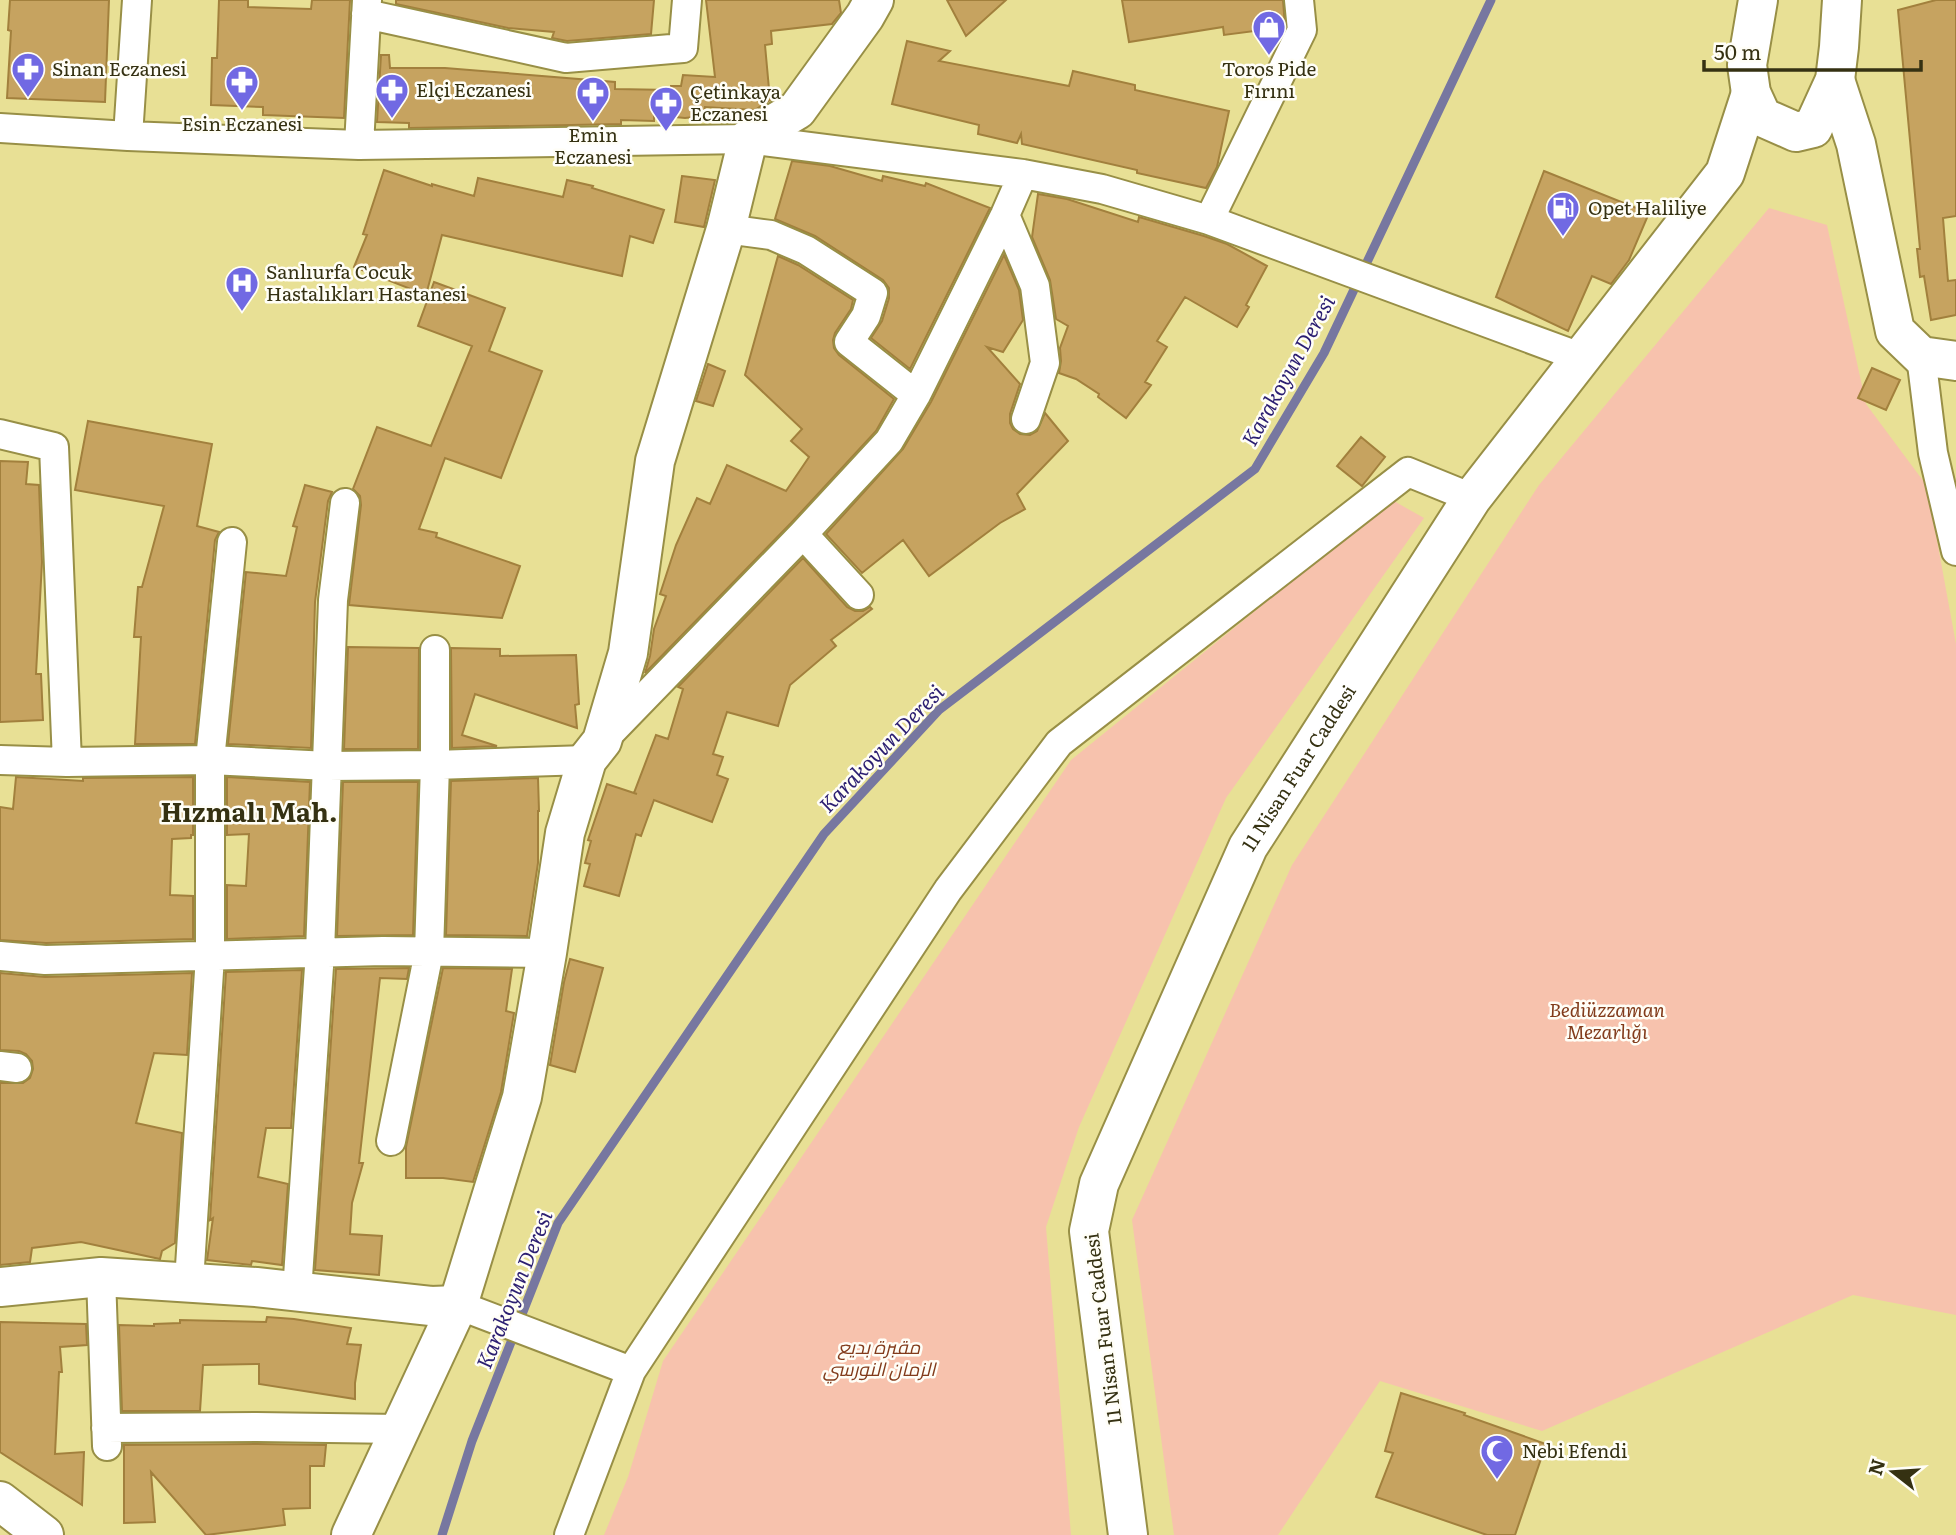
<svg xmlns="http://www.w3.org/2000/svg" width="1956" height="1535" font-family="Literata,Cairo,serif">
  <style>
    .green { fill: #f7c2ad }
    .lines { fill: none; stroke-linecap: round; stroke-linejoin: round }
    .stream { stroke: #7777a0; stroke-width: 9 }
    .building { fill: #c6a360; stroke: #a2803d; stroke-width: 2 }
    .street-casing { stroke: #988f46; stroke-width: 32 }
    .secondary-casing { stroke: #988f46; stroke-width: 42 }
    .street { stroke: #fff; stroke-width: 28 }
    .secondary { stroke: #fff; stroke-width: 38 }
    .labels { text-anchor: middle; stroke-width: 5; stroke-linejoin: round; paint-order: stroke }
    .poi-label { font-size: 19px; fill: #353112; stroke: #fffef7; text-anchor: start }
    .street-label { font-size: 19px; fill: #353112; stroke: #fffef7 }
    .park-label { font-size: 19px; font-style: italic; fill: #823b1b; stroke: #fffef7 }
    .water-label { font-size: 21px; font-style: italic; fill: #2b1e71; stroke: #fffef7 }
    .district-label { font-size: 26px; font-weight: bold; fill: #353112; stroke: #fffef7 }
  </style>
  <rect width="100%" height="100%" fill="#e8e095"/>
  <path class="green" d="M1769 208 1827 225 1866 404 1927 486 1956 644V1315L1853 1295 1542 1431 1380 1381 1278 1535H1174L1132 1220 1292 865 1539 485Z
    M1392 500 1424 518 1226 798 1079 1127 1046 1227 1071 1535H604L628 1477 663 1361 1071 760Z"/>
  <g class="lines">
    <path class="stream" d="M442 1535 472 1441 558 1223 824 834 939 710 1255 469 1324 353 1491 0"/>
  </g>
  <path class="building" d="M10 0H109L105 102 7 98 11 31 8 30Z
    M219 0H248V7L311 9 312 0H350L344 118 263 115V107L211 105 212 58H217Z
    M396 0H654L651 34 567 41 552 38 554 32 508 28 396 4Z
    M706 0H839L841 13 832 24 771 31 772 44 765 45 770 100 755 110 705 107 704 116 685 118 654 115V121L621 120V124L409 128V123L377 122 381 55H389L390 68H445L615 82V89L671 90V86H681L683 75 715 77Z
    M947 0H1006L966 36Z
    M1122 0H1283L1285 27 1224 35 1223 27 1129 42Z
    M1936 0H1956V216L1943 218 1948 281 1956 280V315L1931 320 1924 276 1920 277 1917 249H1920L1898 10Z
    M907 41 950 51 939 61 1069 86 1073 71 1135 85V90L1229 111 1217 167 1206 188 1137 173V170L1022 144 1021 134 1017 143 978 134 979 125 892 104Z
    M792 161 830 166 882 181 883 176 925 186 926 183 990 208 910 369 871 338 882 321 889 298V288L883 280 815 236 775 219Z
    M384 170 432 186V184L474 196 478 178 563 197 567 180 593 186 592 188 664 210 653 243 630 236 622 276 442 235 426 295 354 267 367 235 363 234Z
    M1544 171 1649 213 1629 260 1611 284 1592 276 1568 331 1496 297Z
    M682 176 715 180 704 227 675 222Z
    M1038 194 1067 199 1138 222 1139 217 1204 236 1227 244 1267 266 1246 305 1249 307 1237 327 1185 297 1157 341 1167 347 1145 382 1151 385 1126 418 1098 397 1099 394 1076 379 1059 373 1061 361 1060 348 1068 326 1056 319 1050 280 1032 237Z
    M1004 255 1019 290 1023 320 1003 352 987 347 1020 384 1010 414V423L1013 429 1020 434 1030 435 1037 431 1045 413 1068 441 1017 494 1025 509 1000 523 929 576 903 540 862 573 826 534 903 449 931 402Z
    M778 256 798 265 853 300 851 309 835 333 833 340 834 348 839 355 894 399 876 431 791 523 645 673 650 656 654 629 666 596 660 594 676 545 697 498 710 504 727 465 786 491 809 457 791 441 802 429 745 375Z
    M434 282 505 308 489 351 542 371 501 478 445 458 419 529 437 533 436 537 520 566 502 618 349 605 361 505 360 496 353 489 377 427 431 446 472 346 418 326Z
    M708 364 725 371 713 406 696 401Z
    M1872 368 1900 380 1886 410 1858 398Z
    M88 421 212 444 197 526 219 532 215 540 195 744H135L141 637H134L138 587H142L164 506 75 490Z
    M1361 437 1385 457 1362 486 1337 466Z
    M0 461 28 462 26 484 39 485 42 562 36 674H41L43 720 0 722Z
    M305 485 332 492 328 501 315 602 311 748 228 744 246 572 286 576 297 527 293 526Z
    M803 558 847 607 855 611H863L870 607 872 609 831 640 836 646 790 685 778 726 727 712 713 754 723 757 717 775 728 779 712 822 654 800 641 836 636 834 619 896 584 886 590 864 585 863 591 841 588 840 607 784 637 794 634 793 656 735 668 739 683 689 678 687Z
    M348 647 419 648 418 749H344Z
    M451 648 500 649V656L576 655 579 704 575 705 577 728 475 694 462 735 497 746 452 748Z
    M16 777 83 781V778L193 777V835H191V838L172 839 170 895 193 896V939L46 943 0 940V807L13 809Z
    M227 777 310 782 304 936 227 939V885L246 886 249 834 227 835Z
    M538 778 539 811H538V863L527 936 446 935 451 781Z
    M343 782H418L413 935 337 936Z
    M570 959 603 968 575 1072 550 1065 564 982Z
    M409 968 407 979 380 978 359 1163H363L352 1203 350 1234 382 1236 379 1275 315 1270 336 969Z
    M443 968 512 969 506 1011 514 1013 501 1092 473 1182 443 1178H406V1147Z
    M302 970 291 1128H266L258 1177 288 1184 282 1265 252 1261 251 1265 207 1260 213 1218 210 1220 226 972Z
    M0 973 45 977 192 973 187 1055 154 1053 136 1123 182 1133 175 1243 162 1251 160 1259 81 1242 32 1248 30 1262 0 1265V1083H23L30 1078 33 1069 32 1061 26 1054 19 1051 0 1050Z
    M267 1317 294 1319 351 1328 347 1344 361 1345 355 1383V1399L259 1384V1364L203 1365 200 1411H122L119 1325 154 1326V1324L180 1323V1320L266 1322Z
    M0 1322 86 1324 87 1345 60 1347 62 1372H59L55 1454 84 1452 82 1505 0 1452Z
    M1401 1393 1465 1413 1464 1415 1546 1444 1515 1535H1487L1376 1497 1393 1453 1385 1451Z
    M257 1444 326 1445 324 1466H310V1508L283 1509 285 1525 206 1535 151 1472 155 1522 124 1523V1445Z"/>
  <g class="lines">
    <defs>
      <path id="street" d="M366 14 566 58 683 48 687 0
        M0 128 128 136 359 145 748 139 1023 174 1102 189 1209 220 1580 357
        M128 136 137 0
        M359 145 367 0
        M1005 215 1035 286 1045 363 1026 419
        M1209 220 1302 30 1299 0
        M726 229 771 235 806 250 873 293 866 316 849 342 916 395
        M1921 356 1933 453 1956 551
        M0 434 54 447 67 762
        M803 534 859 595
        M606 737 803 534 889 441 916 395 1005 215 1023 174
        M0 760 67 762 210 760 328 766 435 765 587 760
        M0 956 45 960 383 951 547 953
        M0 1066 17 1068
        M391 1141 429 952 435 765V650
        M101 1277 107 1446
        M189 1282 210 956V760L232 542
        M297 1292 320 952 333 600 345 503
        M458 1305 631 1371
        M106 1428 257 1427 400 1429
        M569 1535 631 1371 948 890 1059 743 1408 472 1472 498"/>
      <g id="secondary">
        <path d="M1758 0 1747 65 1751 93 1762 117 1796 132 1813 128 1835 80 1839 47 1842 0"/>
        <path d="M1835 80 1856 144 1895 331 1921 356 1956 361"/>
        <path d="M0 1287 101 1277 256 1287 431 1306 458 1305"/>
        <path d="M0 1501 44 1535"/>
        <path d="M351 1535 458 1305 522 1097 547 953 565 833 587 760 602 741 628 653 655 461 726 229 748 139 797 110 865 16 874 0"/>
        <path id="s1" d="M1128 1535 1089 1231 1099 1184 1248 847 1472 498 1725 173 1751 93"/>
      </g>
    </defs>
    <use href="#street" class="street-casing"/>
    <use href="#secondary" class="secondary-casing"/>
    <use href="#street" class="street"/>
    <use href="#secondary" class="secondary"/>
  </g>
  <defs>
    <symbol id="shop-pin" viewBox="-11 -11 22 30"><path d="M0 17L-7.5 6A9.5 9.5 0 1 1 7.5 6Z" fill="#7169e3" stroke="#fffef7"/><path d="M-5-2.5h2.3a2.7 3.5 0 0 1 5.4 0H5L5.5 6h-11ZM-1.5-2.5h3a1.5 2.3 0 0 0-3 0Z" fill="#fff"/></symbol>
    <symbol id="pharmacy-pin" viewBox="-11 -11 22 30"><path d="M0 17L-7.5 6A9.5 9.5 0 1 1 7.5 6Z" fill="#7169e3" stroke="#fffef7"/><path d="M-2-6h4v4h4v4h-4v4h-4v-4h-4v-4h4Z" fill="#fff"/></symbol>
    <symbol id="fuel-pin" viewBox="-11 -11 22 30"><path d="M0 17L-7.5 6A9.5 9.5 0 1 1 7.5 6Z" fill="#7169e3" stroke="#fffef7"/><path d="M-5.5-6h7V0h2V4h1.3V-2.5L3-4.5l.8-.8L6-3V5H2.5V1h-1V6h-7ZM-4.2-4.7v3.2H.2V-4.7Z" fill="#fff"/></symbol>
    <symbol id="hospital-pin" viewBox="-11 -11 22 30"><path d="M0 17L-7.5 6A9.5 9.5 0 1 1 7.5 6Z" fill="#7169e3" stroke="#fffef7"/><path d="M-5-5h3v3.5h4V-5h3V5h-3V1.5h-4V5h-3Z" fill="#fff"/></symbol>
    <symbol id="mosque-pin" viewBox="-11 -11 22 30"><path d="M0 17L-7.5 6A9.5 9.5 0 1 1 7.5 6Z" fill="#7169e3" stroke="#fffef7"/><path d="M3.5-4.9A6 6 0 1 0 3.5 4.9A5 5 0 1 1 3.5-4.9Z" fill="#fff"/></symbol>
  </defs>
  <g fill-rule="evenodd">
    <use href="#shop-pin" x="1250" y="8" width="38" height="52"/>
    <use href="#pharmacy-pin" x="9" y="50" width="38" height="52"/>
    <use href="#pharmacy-pin" x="223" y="63" width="38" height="52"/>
    <use href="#pharmacy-pin" x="373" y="71" width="38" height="52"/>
    <use href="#pharmacy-pin" x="574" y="74" width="38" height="52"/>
    <use href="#pharmacy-pin" x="647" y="84" width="38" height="52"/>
    <use href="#fuel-pin" x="1544" y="189" width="38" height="52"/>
    <use href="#hospital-pin" x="223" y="264" width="38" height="52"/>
    <use href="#mosque-pin" x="1478" y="1432" width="38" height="52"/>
  </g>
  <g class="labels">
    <g class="poi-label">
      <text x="52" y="76">Sinan Eczanesi</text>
      <text x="1269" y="76" text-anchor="middle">Toros Pide<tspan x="1269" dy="22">Fırını</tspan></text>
      <text x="416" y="97">Elçi Eczanesi</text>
      <text x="690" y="99">Çetinkaya<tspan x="690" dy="22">Eczanesi</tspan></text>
      <text x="242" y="131" text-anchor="middle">Esin Eczanesi</text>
      <text x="593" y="142" text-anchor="middle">Emin<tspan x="593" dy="22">Eczanesi</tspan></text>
      <text x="1588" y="215">Opet Haliliye</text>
      <text x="266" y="279">Sanlıurfa Cocuk<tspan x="266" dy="22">Hastalıkları Hastanesi</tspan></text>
      <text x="1522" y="1458">Nebi Efendi</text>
    </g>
    <g class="street-label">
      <text dy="7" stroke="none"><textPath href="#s1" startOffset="817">11 Nisan Fuar Caddesi</textPath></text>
      <text transform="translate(1103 1329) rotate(-97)" y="7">11 Nisan Fuar Caddesi</text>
    </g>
    <g class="park-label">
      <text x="1607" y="1017">Bediüzzaman<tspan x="1607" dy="22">Mezarlığı</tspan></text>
      <text x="879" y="1354">مقبرة بديع<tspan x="879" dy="22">الزمان النورسي</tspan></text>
    </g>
    <g class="water-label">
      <text transform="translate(1289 371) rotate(-61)" y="7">Karakoyun Deresi</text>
      <text transform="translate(882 749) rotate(-46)" y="7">Karakoyun Deresi</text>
      <text transform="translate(515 1290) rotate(-68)" y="7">Karakoyun Deresi</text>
    </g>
    <g class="district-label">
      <text x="249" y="822">Hızmalı Mah.</text>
    </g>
  </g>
  <g transform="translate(1893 1472) rotate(287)" stroke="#fffef7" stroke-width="5" paint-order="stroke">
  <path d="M0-5L12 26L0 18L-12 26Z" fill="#353112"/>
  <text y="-10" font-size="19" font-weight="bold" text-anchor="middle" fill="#353112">N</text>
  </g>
  <path d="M1704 60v10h217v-10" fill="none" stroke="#353112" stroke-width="3.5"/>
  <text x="1714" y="60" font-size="21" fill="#353112" stroke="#fffef7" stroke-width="5" paint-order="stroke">50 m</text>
</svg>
